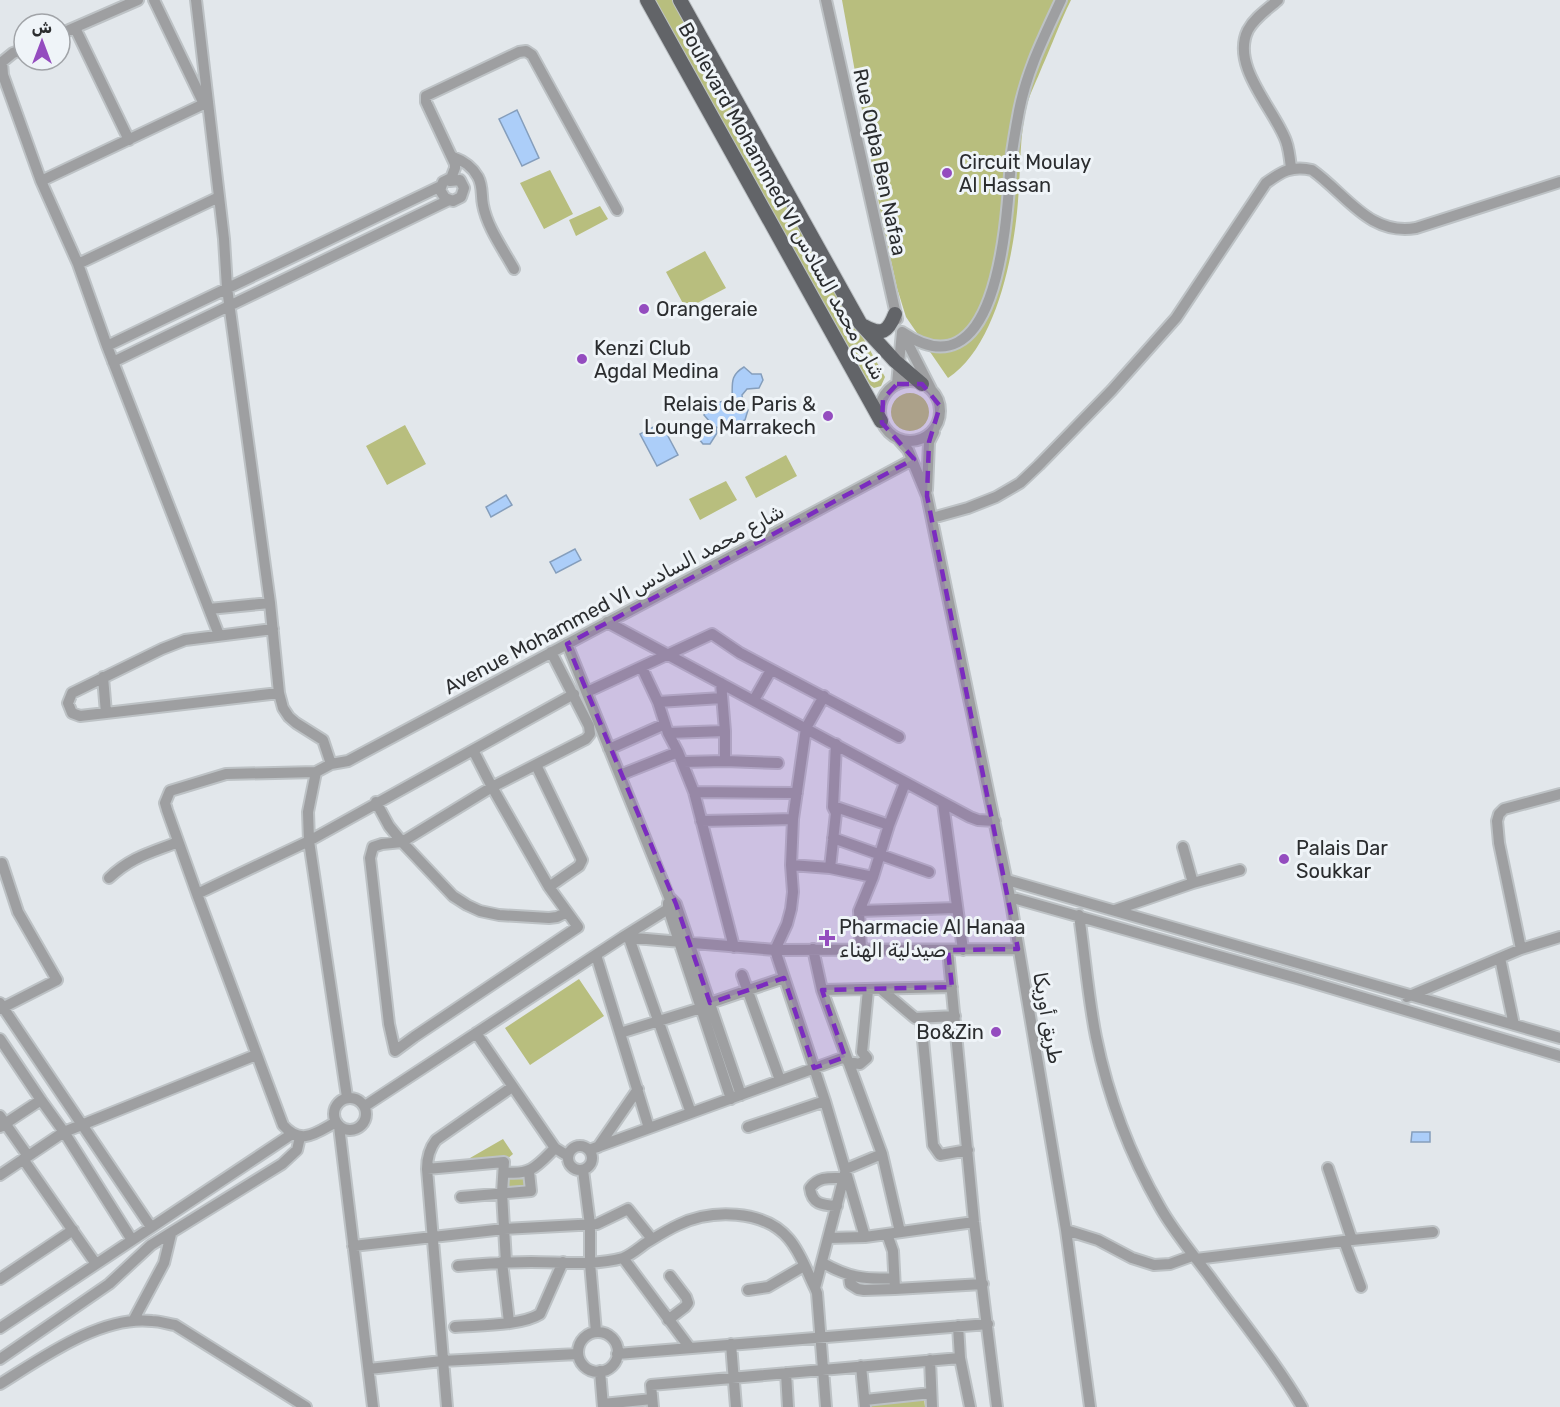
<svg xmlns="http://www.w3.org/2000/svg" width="1560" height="1407" font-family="Rubik,'Noto Naskh Arabic',sans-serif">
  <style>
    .green { fill: #b8be7e }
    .water { fill: #accef9; stroke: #859ebc; stroke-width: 1.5 }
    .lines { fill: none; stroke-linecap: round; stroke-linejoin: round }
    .minor-casing { stroke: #bdc2c5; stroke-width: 14 }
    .major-casing { stroke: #bdc2c5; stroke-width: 16 }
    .minor { stroke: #9e9fa1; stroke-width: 10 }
    .major { stroke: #626468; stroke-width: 14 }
    .marked { fill: #7b2cbf; fill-opacity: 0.2; stroke: #7b2cbf; stroke-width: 4.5; stroke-dasharray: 12 8; stroke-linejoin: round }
    .poi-dot { fill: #944cbf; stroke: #eff4f8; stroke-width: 2 }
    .labels { text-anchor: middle; stroke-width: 6; stroke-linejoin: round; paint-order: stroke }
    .street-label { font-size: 20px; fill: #2b2d2f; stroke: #eff4f8 }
    .poi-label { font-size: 20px; fill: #2b2d2f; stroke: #eff4f8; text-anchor: start }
  </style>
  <rect width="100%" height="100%" fill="#e2e7eb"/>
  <path class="green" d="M653 0H674L885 377 881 386 874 388 870 385Z
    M842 0H1071C1060 22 1052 45 1042 67 1037 80 1030 93 1027 105 1019 136 1021 170 1018 201 1014 255 996 347 948 378L906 317 897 288 881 215Z
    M550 170 573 214 544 229 520 183Z
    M600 206 608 219 576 236 569 220Z
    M705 251 726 288 686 309 666 272Z
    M891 412a19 19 0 1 1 38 0a19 19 0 1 1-38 0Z
    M405 425 426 464 387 485 366 446Z
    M786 455 797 476 756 498 745 477Z
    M726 481 737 500 700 520 689 499Z
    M579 979 604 1016 530 1065 505 1028Z
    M503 1139 513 1154 507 1159 471 1165 470 1158Z
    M528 1176 530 1190 508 1192 506 1178Z
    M924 1397 925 1407H866V1401Z"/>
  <path class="water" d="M517 110 539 158 522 166 499 119Z
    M744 367 752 374H761L763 380 759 388 747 389 742 395 743 401 748 410 745 420 721 429 716 427 717 433 710 444H703L699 439 703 425 711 423 704 415 706 408 712 404 732 399C733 384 729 376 744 367Z
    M661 423 678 455 657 466 640 434Z
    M506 495 512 505 491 517 486 507Z
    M575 549 581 560 556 573 550 562Z
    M1412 1132H1430V1142H1411Z"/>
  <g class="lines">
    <defs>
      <path id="minor" d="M154 0 204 104
        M196 0 224 239 227 288 270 603 279 693 283 708 289 717 296 723 323 740 331 764
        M826 0 897 319
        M1278 0C1268 9 1255 17 1248 30 1230 66 1275 110 1286 141 1289 149 1290 159 1291 168
        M75 28 129 140
        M60 34 138 0
        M24 49 13 53 2 62 3 75 41 181 78 264 107 346 219 635
        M453 157C464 161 472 166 478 177 483 186 481 195 483 205 487 227 503 249 514 269
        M451 178 450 181 460 180 464 188 461 197 453 201 445 198 440 190 443 182Z
        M41 181 208 102
        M450 181 455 168V164L426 102V96L519 52 526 51 532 55 617 210
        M78 264 219 197
        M902 332C1000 399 1007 215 1011 160 1013 144 1016 127 1019 111 1027 70 1044 37 1061 0
        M903 334 931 389
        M107 346 441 186
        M113 362 449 200
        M880 411a30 30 0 1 1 60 0a30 30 0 1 1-60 0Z
        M897 384 902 332
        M899 440 908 450 927 496 1010 897 1066 1230 1090 1407
        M927 490 929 442 934 432
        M932 518 968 508 996 497 1020 483 1039 465 1112 390 1176 318 1266 183C1281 172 1292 165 1312 170 1346 194 1369 236 1416 228L1560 182
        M209 609 270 603
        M607 622 970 817 978 820 995 821
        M273 629 185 640 162 649 72 693 68 703 72 713 80 716 279 693
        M567 644 669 897 676 904 741 1095
        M642 668 658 702 668 733 678 752 694 792 734 947
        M103 677 106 713
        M587 692 712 634 740 653 899 737
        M824 696 806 728 793 819 791 865 793 892 791 909 787 924 775 950 825 1101 865 1237
        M754 700 771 670
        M658 702 722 698
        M668 733 725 731
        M609 749 665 724
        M473 750 492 787 549 887 578 927 414 1037 395 1051 389 1024 370 858 373 847 382 844 402 842 453 896 467 905 480 911 499 915 549 918 557 917 567 912
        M725 761 778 763
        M683 762 725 761V731L721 683
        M536 765 582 860 579 866 549 887
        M620 775 678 752
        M694 792 797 793
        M376 802 389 826 402 842 492 787 586 739 590 734 589 726 551 652
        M943 803 963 950
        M833 807 839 808 889 825
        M701 821 793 819
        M833 838 929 872
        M1183 847 1193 883
        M791 865 830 868 873 877
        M830 868 836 813 833 807 836 744
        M109 878C131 857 150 853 178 842
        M1007 880 1560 1038
        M197 894 167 810 165 803 170 791 226 774 316 772
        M1010 897 1297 978 1560 1056
        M668 903V908L731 1099
        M1115 910 1193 883 1240 870
        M859 911 957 908
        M1079 915C1085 956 1088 997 1096 1037 1108 1096 1130 1155 1160 1207 1174 1232 1193 1254 1210 1277 1241 1320 1275 1361 1302 1407
        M623 937 775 950 1018 949
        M629 938 691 1113
        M813 949 822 990 882 1154 900 1232
        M1521 949 1499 843 1497 821 1499 814 1504 809 1560 794
        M861 950 859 911 873 877 889 825 905 783
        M948 950 974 1222 997 1407
        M596 955 649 1128
        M1500 958 1514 1025
        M742 975 780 1080
        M822 990 952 987
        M882 990 915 1018 955 1016
        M1407 997 1521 949 1560 937
        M0 1003 151 1227
        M710 1003 784 978
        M0 1009 57 980 18 912 2 863
        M921 1019 933 1145 940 1155 968 1150
        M476 1033 555 1148 568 1156
        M620 1033 701 1008
        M0 1039 41 1100 64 1132 132 1240
        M848 1062 860 1064 867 1058 862 1052 868 990
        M347 1097 309 841 574 694
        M334 1114a16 16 0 1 1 32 0a16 16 0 1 1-32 0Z
        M365 1106 623 937 676 904
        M0 1116 28 1156
        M336 1122C316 1133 301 1146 283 1125L197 894 309 841 308 812 316 772 331 764 348 761 912 460
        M339 1126 373 1407
        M0 1127 41 1100
        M748 1127 825 1101
        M568 1158a12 12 0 1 1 24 0a12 12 0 1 1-24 0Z
        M598 1147 638 1089
        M589 1150 845 1057
        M23 1159 96 1264
        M1328 1168 1352 1240
        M427 1169 504 1162 502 1193 506 1262
        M583 1170 590 1225V1263L596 1332
        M504 1172C531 1176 538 1165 555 1148
        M0 1175 64 1132 256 1055
        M461 1197 531 1191 529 1172
        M837 1206C823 1205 812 1205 810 1188 819 1176 830 1178 844 1178
        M1066 1230 1098 1240 1132 1258 1154 1265 1170 1264 1192 1256
        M887 1234 893 1251 895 1289 983 1284
        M829 1238 865 1237 974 1222
        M1344 1241 1361 1287
        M353 1246 504 1229 597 1224 628 1209 652 1239
        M623 1258 690 1348
        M1196 1259 1352 1240 1433 1232
        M502 1262 509 1322
        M823 1263C848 1277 865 1280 893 1278L894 1275
        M458 1266C482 1264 507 1262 531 1262 562 1262 593 1266 623 1258 631 1255 639 1248 646 1243 656 1237 667 1230 678 1225 711 1209 764 1209 789 1239 801 1253 807 1272 815 1288
        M849 1276 850 1284 858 1289 864 1290 895 1289
        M0 1279 73 1230
        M748 1290 768 1287 804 1266
        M668 1320 685 1307 688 1303 686 1297 670 1276
        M133 1321 164 1263 171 1234
        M958 1326 960 1358 970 1407
        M455 1327C478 1325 521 1326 540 1314L563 1262
        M0 1328 292 1134
        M578 1352a20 20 0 1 1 40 0a20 20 0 1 1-40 0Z
        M731 1344 736 1407
        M617 1354 988 1324
        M0 1359 109 1284 151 1245 282 1164 297 1150 300 1137
        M930 1360 932 1407
        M861 1366 865 1407
        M369 1369 442 1361 578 1354
        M600 1371 603 1407
        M786 1373 788 1407
        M0 1384C42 1358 101 1315 152 1321 160 1321 168 1324 175 1325L306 1407
        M865 1400 931 1393
        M603 1404 652 1399
        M447 1407 427 1169C427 1158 429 1149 436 1140L512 1087
        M653 1407 651 1385 960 1358
        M826 1407 817 1293 815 1288 846 1169 882 1154"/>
      <path id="major" d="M647 0 881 421
        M680 0 860 323 895 361 922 384
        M864 326C882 336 888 332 895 314"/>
    </defs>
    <use href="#minor" class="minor-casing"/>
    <use href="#major" class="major-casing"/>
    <use href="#minor" class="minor"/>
    <use href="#major" class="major"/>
  </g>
  <path class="marked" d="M897 384H922L940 406 929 442 927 496 1018 949 948 950 952 987 822 990 845 1057 814 1068 784 978 710 1003 676 904 567 644 914 459 882 423 883 399Z"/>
  <g class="poi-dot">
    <circle cx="947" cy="173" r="6"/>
    <circle cx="644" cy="309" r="6"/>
    <circle cx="582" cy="359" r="6"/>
    <circle cx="828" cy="416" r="6"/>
    <circle cx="1284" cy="859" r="6"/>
    <path d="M824 929h6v6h6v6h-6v6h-6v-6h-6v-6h6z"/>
    <circle cx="996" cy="1032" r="6"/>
  </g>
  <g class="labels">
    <g class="street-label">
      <text transform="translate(880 162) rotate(78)" y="7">Rue Oqba Ben Nafaa</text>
      <text transform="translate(782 201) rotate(61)" y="7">Boulevard Mohammed VI شارع محمد السادس</text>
      <text transform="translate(614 599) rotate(-28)" y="7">Avenue Mohammed VI شارع محمد السادس</text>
      <text transform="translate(1048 1018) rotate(80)" y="7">طريق أوريكا</text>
    </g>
    <g class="poi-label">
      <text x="959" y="169">Circuit Moulay<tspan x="959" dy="23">Al Hassan</tspan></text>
      <text x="656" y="316">Orangeraie</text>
      <text x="594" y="355">Kenzi Club<tspan x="594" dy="23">Agdal Medina</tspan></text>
      <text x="816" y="411" text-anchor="end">Relais de Paris &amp;<tspan x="816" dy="23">Lounge Marrakech</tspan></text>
      <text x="1296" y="855">Palais Dar<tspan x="1296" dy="23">Soukkar</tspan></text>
      <text x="839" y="934">Pharmacie Al Hanaa<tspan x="839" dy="23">صيدلية الهناء</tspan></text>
      <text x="984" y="1039" text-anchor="end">Bo&amp;Zin</text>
    </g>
  </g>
  <g transform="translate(42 42)"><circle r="28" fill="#eff4f8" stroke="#a1a4a8" stroke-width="1.5"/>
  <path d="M0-4.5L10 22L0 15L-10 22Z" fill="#944cbf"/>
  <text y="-9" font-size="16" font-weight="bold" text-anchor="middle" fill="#2b2d2f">ش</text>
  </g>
</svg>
